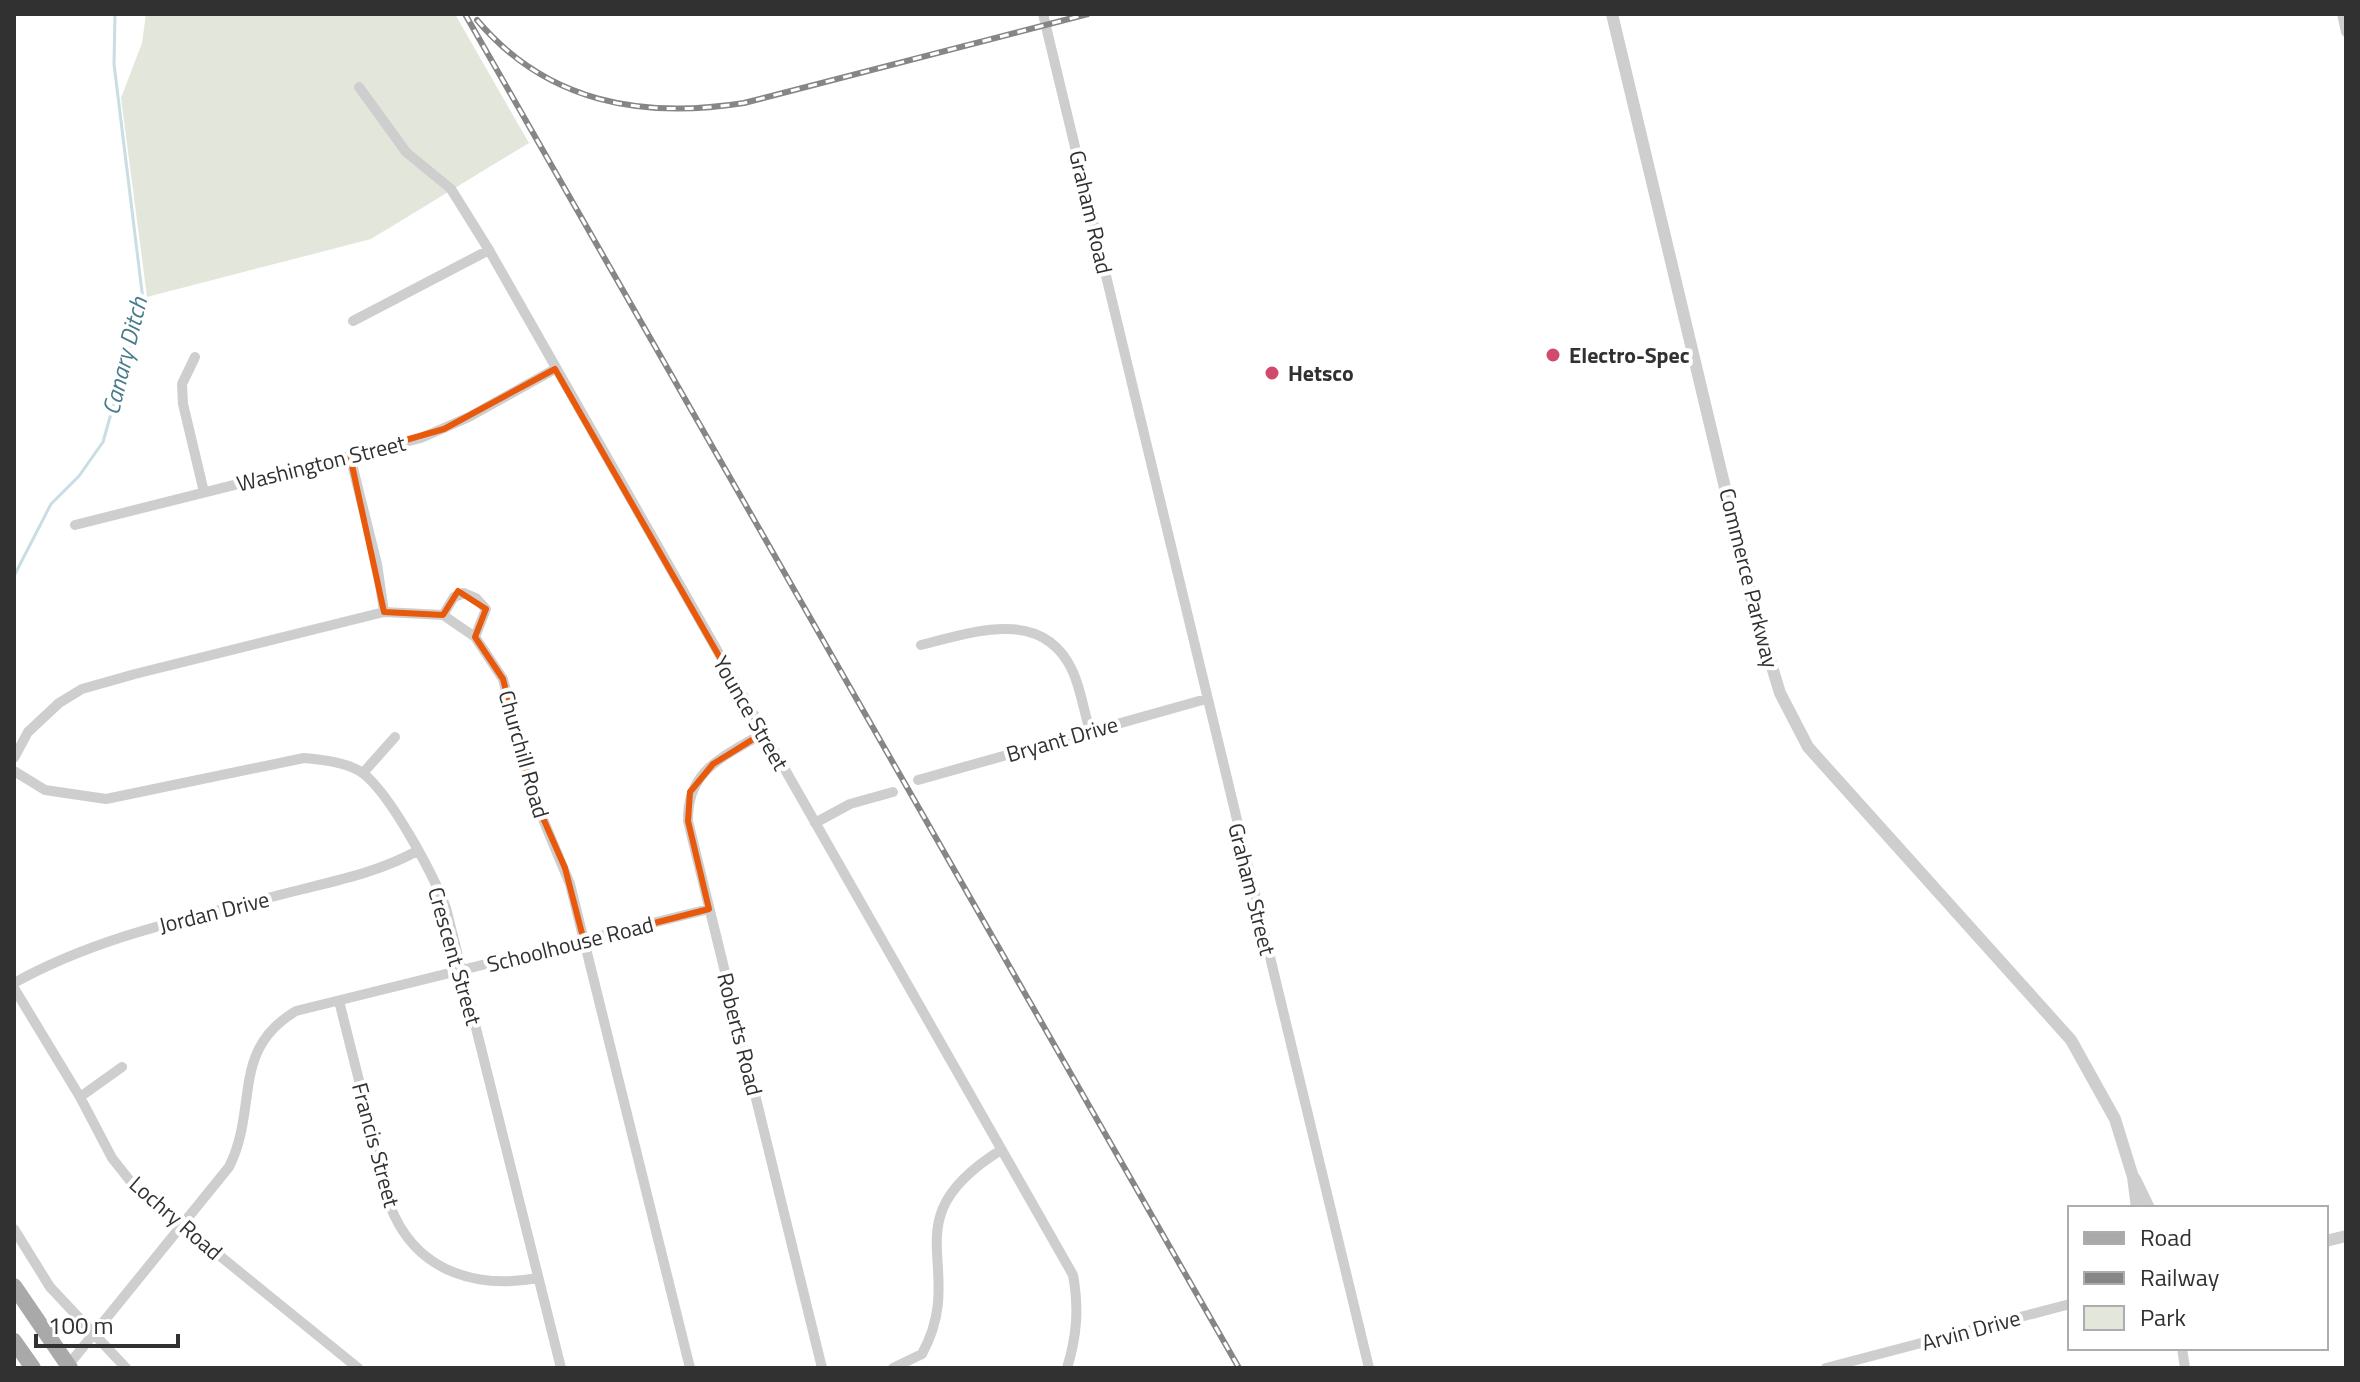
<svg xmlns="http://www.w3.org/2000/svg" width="2360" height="1382" font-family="'Titillium Web',sans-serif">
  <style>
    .green { fill: #e3e7db }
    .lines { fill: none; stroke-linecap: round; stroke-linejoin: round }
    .stream { stroke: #c8dee3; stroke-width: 3 }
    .minor { stroke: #cecece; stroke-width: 10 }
    .tertiary { stroke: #cecece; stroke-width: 12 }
    .primary { stroke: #a9a9a9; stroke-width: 16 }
    .rail-casing { stroke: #868686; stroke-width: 6 }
    .rail { stroke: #fff; stroke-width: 3; stroke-dasharray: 9; stroke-linecap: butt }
    .marked { fill: none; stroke: #e8590c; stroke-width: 6; stroke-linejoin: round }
    .poi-dot { fill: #d14a6c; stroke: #fff; stroke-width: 3 }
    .labels { text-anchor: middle; stroke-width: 8; stroke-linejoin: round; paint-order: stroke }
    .street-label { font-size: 22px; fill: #313131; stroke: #fff }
    .poi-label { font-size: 22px; font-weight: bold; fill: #313131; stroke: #fff; text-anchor: start }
    .water-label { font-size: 24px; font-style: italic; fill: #487c8a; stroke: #fff }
  </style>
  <rect width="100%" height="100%" fill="#fff"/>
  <path class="green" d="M146 14H455L529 143 371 239 147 297 121 98 142 43Z"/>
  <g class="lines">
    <path class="stream" d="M14 576 51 504 79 476 103 442 143 300 114 64 115 14"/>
    <path class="minor" d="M1043 14 1369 1368
      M2342 14 2346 32
      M359 87 406 152 451 189 489 250 1073 1275C1079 1308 1077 1336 1067 1368
      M353 321 489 250
      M195 357 182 384 183 404 204 492
      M350 456 377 564 384 612
      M75 525 421 438 469 417 555 369
      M443 615 454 597 464 593 476 598 486 609 475 637
      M921 645C973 632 1044 606 1073 672 1081 690 1084 712 1090 731
      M763 733C724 757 687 769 688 821L822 1368
      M14 758 28 732 59 703 82 689 135 674 384 612 443 615 475 637 503 679 532 793 570 884 690 1368
      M14 771 45 790 106 799 304 758C323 760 348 762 364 774 392 797 433 874 446 908L561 1368
      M363 773 395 737
      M918 780 1206 699
      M815 823 850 804 893 792
      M14 983C100 935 195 917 291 892 334 881 377 873 417 851
      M14 988 80 1097 112 1158 135 1187 358 1368
      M339 1001C350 1045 361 1088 372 1132 378 1159 382 1189 394 1215 421 1273 479 1289 538 1278
      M80 1097 122 1067
      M14 1229 50 1287 126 1368
      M2182 1348 2185 1368
      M66 1368 229 1167C259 1107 230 1050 296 1011L709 909
      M893 1368 922 1354C970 1266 887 1221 1001 1150
      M1826 1368 2070 1304"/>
    <path class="tertiary" d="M1612 14 1752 601 1780 693 1808 747 2071 1040 2115 1119 2133 1177 2137 1208
      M2135 1179 2149 1208
      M2326 1241 2346 1236"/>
    <path class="primary" d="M14 1286 70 1368
      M14 1341 33 1368"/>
    <defs>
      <path id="rail" d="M465 14 1239 1368
        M477 20C547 103 642 119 744 103L1088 14"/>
    </defs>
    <use href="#rail" class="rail-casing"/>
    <use href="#rail" class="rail"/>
  </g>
  <path class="marked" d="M555 369 763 733 713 764 690 792 688 821 709 909 584 941 565 868 532 793 503 679 475 637 486 609 458 591 443 615 384 612 350 456 444 429Z"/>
  <g class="poi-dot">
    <circle cx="1553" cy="355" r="8"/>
    <circle cx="1272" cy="373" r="8"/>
  </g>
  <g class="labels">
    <g class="street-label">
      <text transform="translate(1091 212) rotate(77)" y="8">Graham Road</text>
      <text transform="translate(321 463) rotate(-14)" y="8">Washington Street</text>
      <text transform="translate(1749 578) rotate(76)" y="8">Commerce Parkway</text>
      <text transform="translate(751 713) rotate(60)" y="8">Younce Street</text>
      <text transform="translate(1062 739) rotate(-16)" y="8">Bryant Drive</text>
      <text transform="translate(524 754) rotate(74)" y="8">Churchill Road</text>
      <text transform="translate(1252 889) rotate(76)" y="8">Graham Street</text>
      <text transform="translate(214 912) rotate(-14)" y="8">Jordan Drive</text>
      <text transform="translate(570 944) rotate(-14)" y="8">Schoolhouse Road</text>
      <text transform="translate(455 956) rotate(74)" y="8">Crescent Street</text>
      <text transform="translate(740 1034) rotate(76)" y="8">Roberts Road</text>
      <text transform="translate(376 1145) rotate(75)" y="8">Francis Street</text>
      <text transform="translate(176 1218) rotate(41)" y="8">Lochry Road</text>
      <text transform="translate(1971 1330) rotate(-15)" y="8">Arvin Drive</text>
    </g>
    <g class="poi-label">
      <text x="1569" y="363">Electro-Spec</text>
      <text x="1288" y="381">Hetsco</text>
    </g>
    <g class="water-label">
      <text transform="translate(125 356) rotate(-76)" y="8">Canary Ditch</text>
    </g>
  </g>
  <rect width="2360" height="1382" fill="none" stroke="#313131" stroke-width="32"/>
  <rect x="2068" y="1206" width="260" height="144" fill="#ffffff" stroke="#adadad" stroke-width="2"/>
  <rect x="2084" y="1232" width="40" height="12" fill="#a9a9a9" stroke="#adadad" stroke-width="2"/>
  <text x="2140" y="1246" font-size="24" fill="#313131">Road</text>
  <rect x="2084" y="1272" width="40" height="12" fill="#868686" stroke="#adadad" stroke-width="2"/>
  <text x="2140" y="1286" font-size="24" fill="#313131">Railway</text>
  <rect x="2084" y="1306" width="40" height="24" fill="#e3e7db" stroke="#adadad" stroke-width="2"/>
  <text x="2140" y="1326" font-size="24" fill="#313131">Park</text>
  <path d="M36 1334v12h142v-12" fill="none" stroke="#313131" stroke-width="4"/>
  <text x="48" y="1334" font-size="24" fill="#313131" stroke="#ffffff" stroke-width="6" paint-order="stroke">100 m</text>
</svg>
